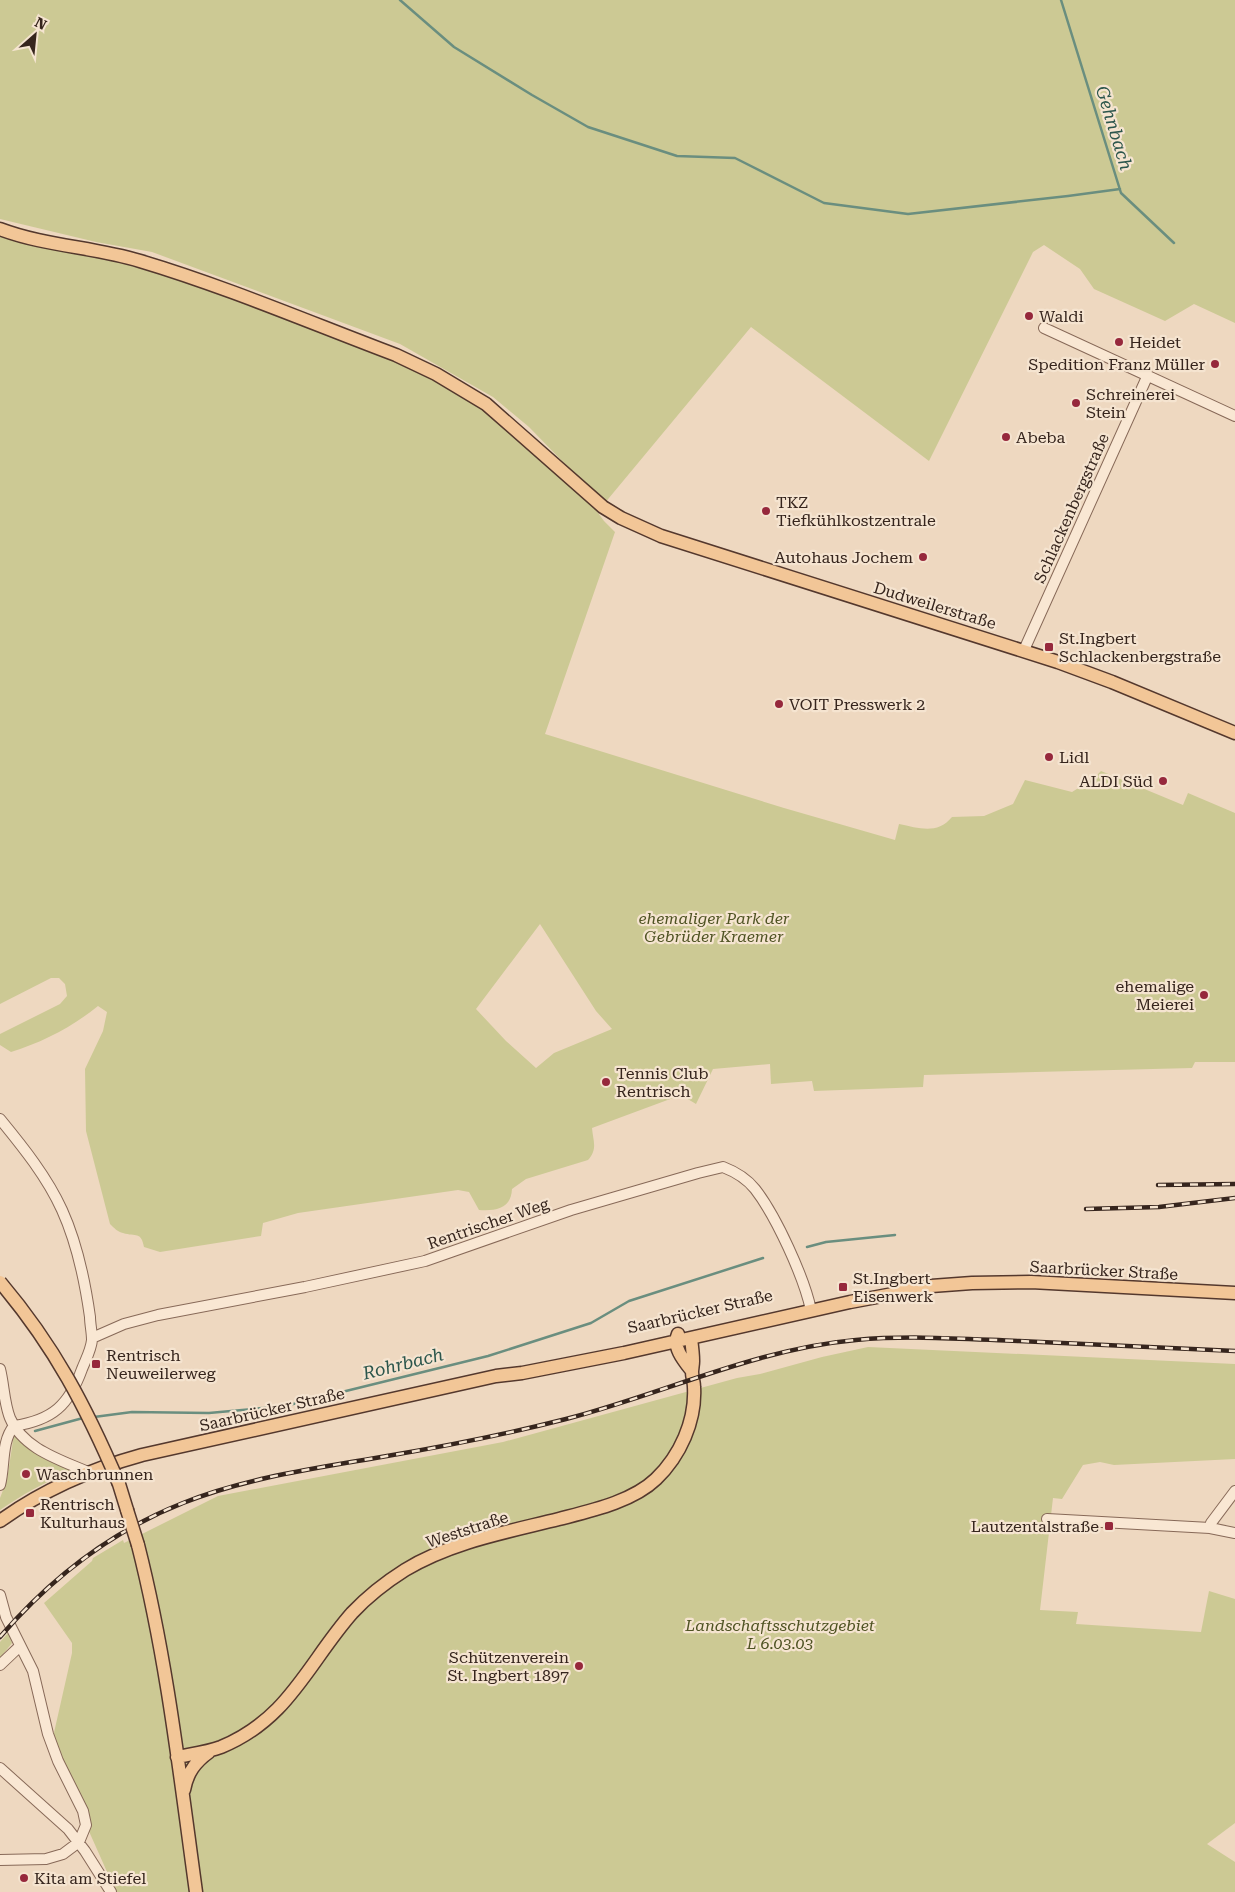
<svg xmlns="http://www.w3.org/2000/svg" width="1235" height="1892" font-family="'Roboto Serif',serif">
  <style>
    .green { fill: #ccc994; fill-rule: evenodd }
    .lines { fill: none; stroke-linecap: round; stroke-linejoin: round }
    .stream { stroke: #6a8e7f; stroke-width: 2.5 }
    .minor-casing { stroke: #876958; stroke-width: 12 }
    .major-casing { stroke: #54382d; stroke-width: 15 }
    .minor { stroke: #f9e7d3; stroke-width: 10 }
    .major { stroke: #f2c697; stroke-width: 12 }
    .rail-casing { stroke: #36251d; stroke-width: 4.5 }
    .rail { stroke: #f5e4d0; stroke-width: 2.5; stroke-dasharray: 8; stroke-linecap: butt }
    .major-bridge-casing { stroke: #54382d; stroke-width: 15; stroke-linecap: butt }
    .major-bridge { stroke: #f2c697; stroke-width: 12 }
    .poi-dot { fill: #96283c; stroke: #f5e4d0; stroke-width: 2 }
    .labels { text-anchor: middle; stroke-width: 4.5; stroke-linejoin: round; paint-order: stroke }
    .poi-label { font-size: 16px; fill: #36251d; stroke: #f5e4d0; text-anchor: start }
    .street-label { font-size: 16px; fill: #36251d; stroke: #f5e4d0 }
    .park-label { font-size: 16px; font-style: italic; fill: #4f5323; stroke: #f5e4d0 }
    .water-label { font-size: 18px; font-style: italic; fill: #2c564c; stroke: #f5e4d0 }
  </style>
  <rect width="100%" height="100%" fill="#eed8c0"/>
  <path class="green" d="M0 0H1235V323L1194 304 1165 321 1094 289 1080 269 1044 245 1033 252 929 461 751 327 604 504 529 427 493 397 400 344 152 252 96 242 0 219Z
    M0 234 126 263 187 280 407 364 471 399 593 506 604 521 615 532 545 734 784 808 895 840 899 824C919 828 937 835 952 817L984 816 1013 804 1025 780 1072 792 1093 779 1101 771 1183 805 1188 793 1235 813V1062H1195L1192 1068 924 1075 923 1087 814 1091 812 1081 771 1084 770 1064 713 1069 696 1104 681 1095 592 1128C593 1141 598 1149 588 1160L526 1179 512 1189C511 1209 496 1211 479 1210L469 1192 458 1190 298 1213 263 1223 261 1236 160 1252 144 1247C141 1231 136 1237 123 1233 118 1232 114 1228 110 1224L86 1131 85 1069 103 1031 107 1012 98 1006C72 1027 43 1042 11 1052L0 1045V1034L60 1004 67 996 65 984 59 978H51L0 1004ZM540 924 596 1011 612 1029 554 1053 536 1068 506 1041 476 1009Z
    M868 1347 1235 1364V1459L1114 1465 1100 1462 1083 1465 1062 1499 1053 1498 1040 1610 1078 1612 1076 1624 1201 1632 1209 1591 1235 1599V1823L1207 1844 1235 1862V1892H116L51 1746 72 1653V1643L44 1603 92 1561 93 1558 123 1540 124 1543 218 1496 503 1442 737 1378 760 1374 822 1357Z
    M14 1434 49 1461 70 1469 69 1473C44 1482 22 1495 0 1510V1498L7 1480Z
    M9 1632 12 1643 0 1658V1642Z"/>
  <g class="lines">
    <path class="stream" d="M400 0 454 47 532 95 588 127 677 156 735 158 824 203 908 214 1068 196 1120 189
      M1061 0 1121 193 1174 243
      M807 1247 826 1242 895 1235
      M94 1417 132 1412 209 1413 285 1406 488 1356 591 1323 629 1301 763 1258
      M35 1431 83 1418"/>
    <defs>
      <path id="minor" d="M1044 328 1235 416
        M1024 650 1147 377
        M0 1119C23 1147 47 1177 62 1210 77 1243 85 1281 90 1317 90 1324 92 1332 92 1340 91 1350 86 1359 82 1369 69 1405 53 1420 14 1426
        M92 1338 124 1324 158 1315 305 1287 425 1261 571 1210 698 1173 723 1167C736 1172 747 1179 755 1189 776 1216 804 1277 811 1310
        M0 1369C4 1385 4 1403 10 1418 23 1449 61 1460 88 1472
        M0 1485C5 1467 1 1441 14 1426
        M1047 1519 1210 1528 1235 1533
        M1210 1528 1211 1523 1235 1491
        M0 1595 6 1617 33 1671 48 1734 58 1761 83 1811 86 1825 79 1842 63 1854 46 1859 0 1860
        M0 1665 20 1646
        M0 1768 68 1829 85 1851 111 1892"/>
      <path id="major" d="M0 229C45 246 94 247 140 261 227 287 311 323 396 355L436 374 486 404 603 507 621 518 661 536 1058 662 1112 682 1235 733
        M904 1288 972 1283 1031 1282 1235 1293
        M678 1334C672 1347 684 1361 692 1371
        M119 1484 127 1510
        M0 1521C43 1490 91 1469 142 1455L496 1376 522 1373 624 1353 850 1302 893 1294 912 1288
        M138 1545C167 1659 180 1776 196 1892
        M177 1757C192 1754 208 1752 221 1747 289 1719 308 1663 352 1613 367 1597 386 1582 405 1570 451 1542 507 1532 559 1519 590 1511 632 1502 656 1479 680 1456 696 1421 694 1387 694 1382 692 1377 692 1372 692 1369 693 1365 693 1361 693 1354 692 1346 691 1339
        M184 1790C187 1773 195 1762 209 1752"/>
    </defs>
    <use href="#minor" class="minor-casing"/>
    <use href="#major" class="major-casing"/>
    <use href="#minor" class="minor"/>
    <use href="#major" class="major"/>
    <defs>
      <path id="rail" d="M1158 1185 1235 1184
        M1086 1209 1159 1207 1235 1198
        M0 1637C50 1579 112 1531 183 1503 248 1477 318 1468 387 1456 447 1446 507 1434 566 1419 663 1394 755 1349 856 1340 910 1335 965 1339 1019 1341 1091 1344 1163 1348 1235 1351"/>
    </defs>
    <use href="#rail" class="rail-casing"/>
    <use href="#rail" class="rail"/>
    <defs>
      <path id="major-bridge" d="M0 1282C55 1347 86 1407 119 1484
        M127 1510 138 1545"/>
    </defs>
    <use href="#major-bridge" class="major-bridge-casing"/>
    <use href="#major-bridge" class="major-bridge"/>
  </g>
  <g class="poi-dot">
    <circle cx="1029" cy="316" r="5"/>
    <circle cx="1119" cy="342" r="5"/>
    <circle cx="1215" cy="364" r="5"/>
    <circle cx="1076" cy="403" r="5"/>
    <circle cx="1006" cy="437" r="5"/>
    <circle cx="766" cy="511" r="5"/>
    <circle cx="923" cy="557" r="5"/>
    <rect x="1044" y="642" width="10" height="10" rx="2.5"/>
    <circle cx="779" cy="704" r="5"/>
    <circle cx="1049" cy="757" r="5"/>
    <circle cx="1163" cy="781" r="5"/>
    <circle cx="1204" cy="995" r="5"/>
    <circle cx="606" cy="1082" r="5"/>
    <rect x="838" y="1282" width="10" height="10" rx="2.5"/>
    <rect x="91" y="1359" width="10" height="10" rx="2.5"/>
    <circle cx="26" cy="1474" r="5"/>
    <rect x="25" y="1508" width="10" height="10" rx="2.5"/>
    <rect x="1104" y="1521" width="10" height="10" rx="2.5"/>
    <circle cx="579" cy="1666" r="5"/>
    <circle cx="24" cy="1878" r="5"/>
  </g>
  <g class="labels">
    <g class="poi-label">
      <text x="1039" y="322">Waldi</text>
      <text x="1129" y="348">Heidet</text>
      <text x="1205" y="370" text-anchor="end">Spedition Franz Müller</text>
      <text x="1086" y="400">Schreinerei<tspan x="1086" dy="18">Stein</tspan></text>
      <text x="1016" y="443">Abeba</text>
      <text x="776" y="508">TKZ<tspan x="776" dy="18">Tiefkühlkostzentrale</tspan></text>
      <text x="913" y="563" text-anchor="end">Autohaus Jochem</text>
      <text x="1059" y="644">St.Ingbert<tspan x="1059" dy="18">Schlackenbergstraße</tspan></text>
      <text x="789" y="710">VOIT Presswerk 2</text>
      <text x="1059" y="763">Lidl</text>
      <text x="1153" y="787" text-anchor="end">ALDI Süd</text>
      <text x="1194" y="992" text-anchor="end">ehemalige<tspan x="1194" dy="18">Meierei</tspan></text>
      <text x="616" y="1079">Tennis Club<tspan x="616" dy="18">Rentrisch</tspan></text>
      <text x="853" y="1284">St.Ingbert<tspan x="853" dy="18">Eisenwerk</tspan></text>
      <text x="106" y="1361">Rentrisch<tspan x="106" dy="18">Neuweilerweg</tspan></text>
      <text x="36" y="1480">Waschbrunnen</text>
      <text x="40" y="1510">Rentrisch<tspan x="40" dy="18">Kulturhaus</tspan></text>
      <text x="1099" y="1532" text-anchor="end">Lautzentalstraße</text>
      <text x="569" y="1663" text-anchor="end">Schützenverein<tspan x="569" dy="18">St. Ingbert 1897</tspan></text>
      <text x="34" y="1884">Kita am Stiefel</text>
    </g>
    <g class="street-label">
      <text transform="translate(1071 508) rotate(-66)" y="6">Schlackenbergstraße</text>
      <text transform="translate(935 605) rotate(17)" y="6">Dudweilerstraße</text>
      <text transform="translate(488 1223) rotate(-19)" y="6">Rentrischer Weg</text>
      <text transform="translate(1104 1270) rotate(3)" y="6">Saarbrücker Straße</text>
      <text transform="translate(700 1311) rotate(-13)" y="6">Saarbrücker Straße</text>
      <text transform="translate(272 1409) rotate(-13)" y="6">Saarbrücker Straße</text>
      <text transform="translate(467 1529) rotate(-18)" y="6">Weststraße</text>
    </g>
    <g class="park-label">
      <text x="714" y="924">ehemaliger Park der<tspan x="714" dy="18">Gebrüder Kraemer</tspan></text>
      <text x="780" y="1631">Landschaftsschutzgebiet<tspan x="780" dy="18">L 6.03.03</tspan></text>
    </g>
    <g class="water-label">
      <text transform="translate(1114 128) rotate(73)" y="6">Gehnbach</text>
      <text transform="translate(403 1364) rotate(-14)" y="6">Rohrbach</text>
    </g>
  </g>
  <g transform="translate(35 35) rotate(27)" stroke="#f5e4d0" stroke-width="4" paint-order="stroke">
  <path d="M0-4L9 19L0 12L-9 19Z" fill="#36251d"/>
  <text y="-8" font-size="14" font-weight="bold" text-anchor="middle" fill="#36251d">N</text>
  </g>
</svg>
